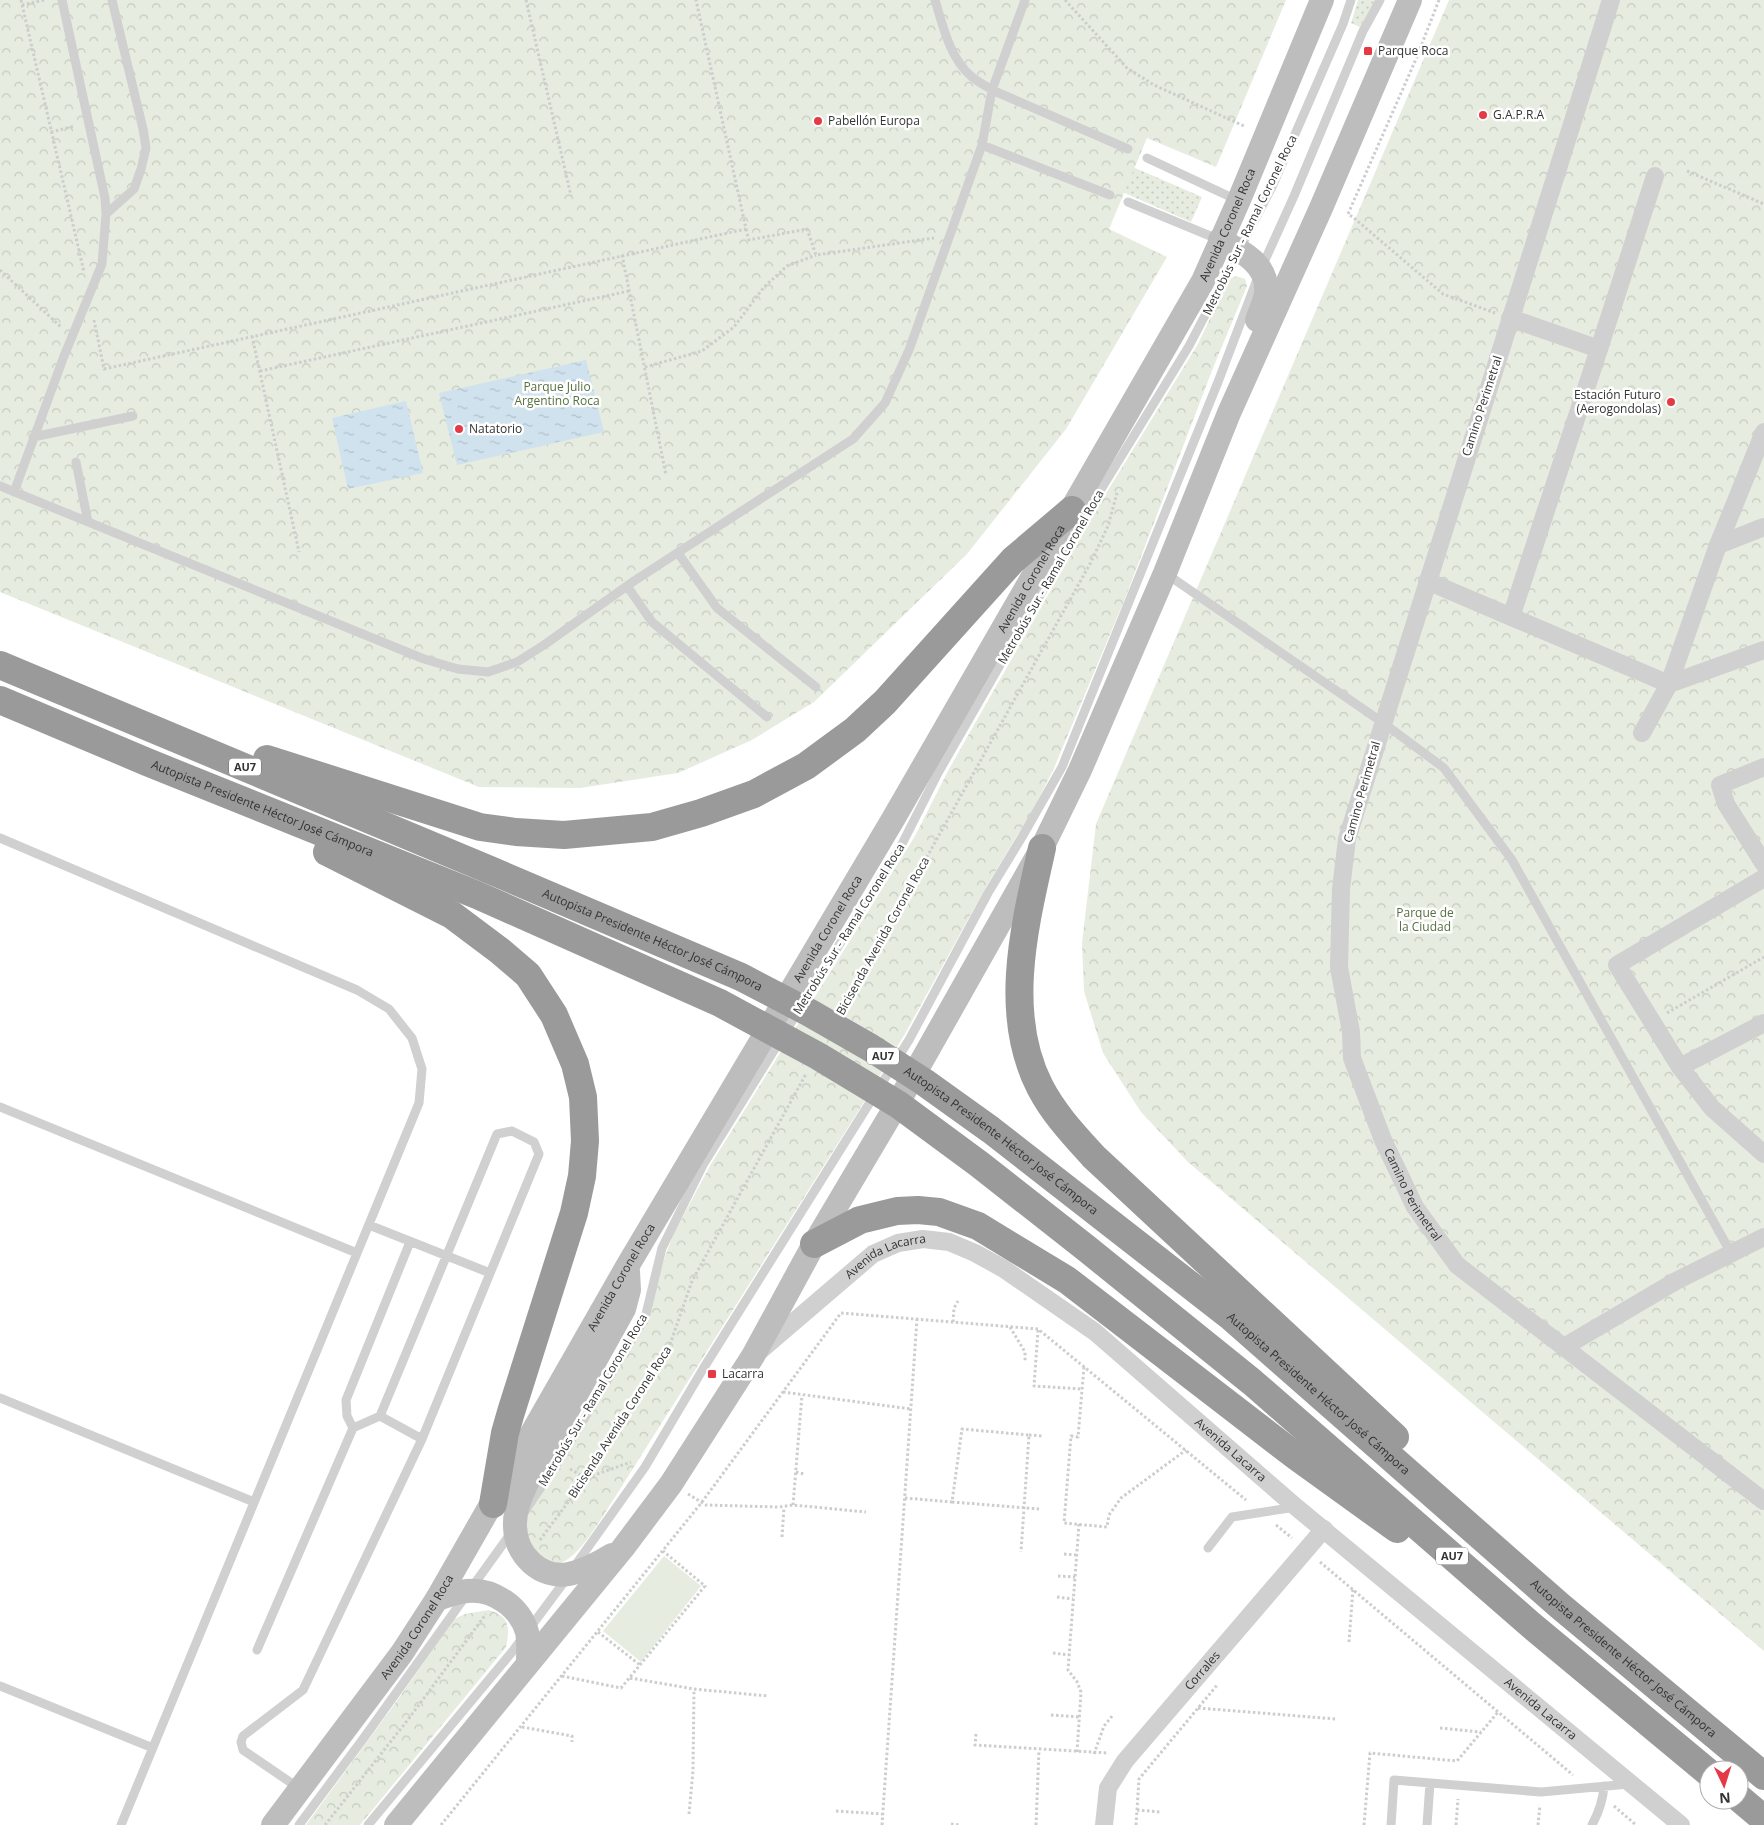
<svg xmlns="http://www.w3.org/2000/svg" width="1764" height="1825" font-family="'Open Sans',sans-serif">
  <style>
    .grass { fill: url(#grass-dots) }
    .park { fill: url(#park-crowns) }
    .pitch { fill: #e6ecdf }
    .water { fill: url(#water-ripples) }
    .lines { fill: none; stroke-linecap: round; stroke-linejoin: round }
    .path { stroke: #cdcdcd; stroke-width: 3; stroke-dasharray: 2.5 2.5; stroke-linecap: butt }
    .lane { stroke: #d0d0d0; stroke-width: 9 }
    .street { stroke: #d0d0d0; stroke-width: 18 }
    .secondary { stroke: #bdbdbd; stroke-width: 24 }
    .highway { stroke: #9a9a9a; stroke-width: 28 }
    .poi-dot { fill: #e63946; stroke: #fff; stroke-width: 2 }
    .labels { text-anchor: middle; stroke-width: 5; stroke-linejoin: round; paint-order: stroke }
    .shield { fill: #fff; stroke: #707070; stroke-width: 1 }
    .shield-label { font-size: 11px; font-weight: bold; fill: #333 }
    .poi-label { font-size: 12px; fill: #333; stroke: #fff; text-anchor: start }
    .street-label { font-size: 12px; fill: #333; stroke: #fff }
    .park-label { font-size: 12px; fill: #56703f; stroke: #fff }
  </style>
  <defs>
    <pattern id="grass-dots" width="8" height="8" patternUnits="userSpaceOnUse" patternTransform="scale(1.25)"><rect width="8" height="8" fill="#e6ecdf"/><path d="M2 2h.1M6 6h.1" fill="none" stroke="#c6cbc0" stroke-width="1.8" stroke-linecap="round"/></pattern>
    <pattern id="park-crowns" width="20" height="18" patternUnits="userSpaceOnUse" patternTransform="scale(1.25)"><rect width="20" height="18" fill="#e6ecdf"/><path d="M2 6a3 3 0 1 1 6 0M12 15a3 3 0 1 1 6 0" fill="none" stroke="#c6cbc0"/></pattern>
    <pattern id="water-ripples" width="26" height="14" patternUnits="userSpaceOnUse" patternTransform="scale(1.25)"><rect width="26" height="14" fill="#cfe2ee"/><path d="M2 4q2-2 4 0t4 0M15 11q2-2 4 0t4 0" fill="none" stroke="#b2c2cd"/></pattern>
  </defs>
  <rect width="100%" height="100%" fill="#fff"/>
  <path class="grass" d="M1358 0H1375L1360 27 1351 23Z
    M1022 119 1202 197 1191 222 1014 145Z"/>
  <path class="park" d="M0 0H1286L1216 167 1147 138 1109 229 1167 257 1066 429 967 554 814 702 752 740 678 773 580 788 479 787 0 592Z
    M1449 0H1764V1651L1188 1162 1141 1112 1103 1053 1084 991 1082 943 1096 824Z
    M1236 276 1245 279 1247 286 1213 368 1124 601 1054 768 1034 808 986 887 906 1032 859 1110 598 1524C587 1539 570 1568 547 1565 543 1564 537 1561 532 1559L517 1513 554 1467 649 1301 673 1235 711 1164 915 836 949 769 1102 500 1198 344 1228 280Z
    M489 1610C510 1616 510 1628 506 1647L360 1825H306L394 1705 454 1619 465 1614Z"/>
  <path class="pitch" d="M664 1556 701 1586 641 1662 603 1631Z"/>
  <path class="water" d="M586 360 604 432 457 465 439 393Z
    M406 401 423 473 348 489 332 418Z"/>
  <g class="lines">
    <path class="path" d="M21 0 84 272
      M526 0 571 196
      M1065 0 1127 68 1154 85 1244 126V128
      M1439 0 1416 59 1348 214 1354 218 1443 294 1495 313
      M22 5 44 0
      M51 132 75 126
      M1687 171 1764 204
      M746 229 749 240 807 229 816 255 934 238
      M622 255 666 475
      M0 270 62 328
      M94 320 104 369 746 229 696 0
      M252 336 299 552
      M645 367 702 351 734 327 764 287 787 266 816 255
      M260 371 629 291
      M844 1006 1091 562 1108 526 1117 493
      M1667 1013 1764 957
      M953 1322 954 1308 958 1301
      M1010 1327 1025 1352V1361
      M1038 1330 1034 1386 1082 1389
      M1084 1367 1078 1437 1071 1436 1064 1523 1107 1527 1109 1515 1121 1498 1186 1450
      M783 1392 911 1409
      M1029 1435 1043 1436
      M570 1469 586 1478 631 1462
      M796 1472 804 1474
      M688 1494 706 1505 779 1507 793 1505 866 1512
      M905 1498 952 1502 962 1429 1029 1435 1021 1552
      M952 1502 1039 1509
      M793 1505 802 1395
      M1276 1525 1292 1538
      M782 1537 784 1507
      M540 1540 586 1478 667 1353 692 1281 806 1074
      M1064 1554 1076 1555
      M1320 1562 1573 1775
      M1058 1576 1075 1577
      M1057 1597 1073 1599
      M598 1632 640 1665
      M1349 1642 1353 1589
      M1053 1653 1069 1655
      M562 1676 621 1688 705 1586 663 1551
      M630 1678 694 1689 768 1696
      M1198 1708 1336 1719
      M1051 1715 1080 1717
      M522 1727 572 1736V1742
      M1440 1728 1481 1732
      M976 1734 975 1745 1108 1753
      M1077 1752 1081 1692 1079 1687 1078 1683 1068 1670 1079 1524
      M1094 1754 1104 1726 1113 1715
      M1614 1806 1636 1825
      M1137 1810 1160 1812
      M836 1811 882 1814
      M689 1814 693 1771 694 1689
      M951 1824 960 1825
      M325 1825 410 1717 486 1614
      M441 1825 702 1502 841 1313 1038 1329 1246 1500
      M882 1825 917 1319
      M1036 1825 1039 1750
      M1136 1825 1139 1779 1218 1684
      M1364 1825 1370 1753 1457 1761 1498 1712
      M1456 1825 1458 1799
      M1538 1825 1540 1805"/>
    <path class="lane" d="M935 0C943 26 950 59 972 77 978 82 986 86 992 90L1128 149
      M982 145 1110 195
      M1147 158 1237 200
      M1128 202 1220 240
      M106 214 134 189 141 169 146 148 143 129 112 0
      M33 437 133 416
      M76 462 88 522
      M0 486 424 659 458 669 488 672 517 662 544 645 634 581 853 439 885 403 909 350 982 145 992 90 1025 0
      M14 492 64 356 102 264 106 214 105 198 62 0
      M678 553 717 608 816 687
      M1165 573 1382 722 1444 768 1512 860 1731 1253
      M627 586 652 622 767 717
      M0 838 357 990 389 1009 412 1038 422 1069 419 1103 121 1825
      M0 1107 357 1253
      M369 1225 490 1273
      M0 1398 254 1502
      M380 1416 422 1439
      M353 1428 347 1416 346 1400 410 1242
      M525 1511 558 1462 645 1318 662 1248 703 1165 903 842 938 773 1100 491 1189 346 1272 187 1343 24 1351 0
      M1208 1548 1232 1517 1296 1507
      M574 1567 645 1467 703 1369 909 1040 988 893 1022 837 1062 767 1218 382 1261 269 1294 196 1363 31 1380 0
      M257 1650 353 1428 380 1416 497 1134 512 1131 534 1142 539 1154 422 1439 303 1690 243 1736 241 1742 243 1750 300 1789
      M0 1686 153 1748
      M299 1825 363 1739 511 1533
      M368 1825 512 1652 567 1578
      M1391 1825 1394 1780 1541 1792 1629 1784
      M1427 1825 1430 1783
      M1592 1825C1599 1812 1603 1801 1604 1786"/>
    <g class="street">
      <path id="s1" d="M1611 0 1347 839 1341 889 1339 967 1351 1032 1352 1058 1383 1140 1415 1207 1457 1265 1764 1501"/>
      <path d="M1510 318 1599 349 1655 176"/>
      <path d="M1718 545 1764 527"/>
      <path d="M1427 581 1669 684 1764 650"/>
      <path d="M1511 617 1599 349"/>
      <path d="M1642 733 1669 684 1718 545 1764 432"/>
      <path d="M1764 767 1720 785 1726 804 1764 864"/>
      <path d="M1764 878 1617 965 1680 1067 1712 1108 1764 1154"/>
      <path d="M1680 1067 1764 1023"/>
      <path d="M1564 1347 1676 1281 1764 1237"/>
      <path id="s2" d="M761 1350 873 1254 898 1243 923 1239 949 1242 975 1253 1004 1269 1095 1332 1296 1507 1681 1825"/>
      <path id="s3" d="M1104 1825 1108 1788 1125 1761 1324 1529"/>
    </g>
    <g class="secondary">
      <path d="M1220 240C1242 251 1269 265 1266 293 1265 302 1260 311 1257 320"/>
      <path d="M612 1555C599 1563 584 1571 569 1574 541 1579 516 1556 515 1527 514 1512 520 1497 527 1483L624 1309 629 1290 628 1272"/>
      <path d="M437 1599C447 1596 457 1592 467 1591 493 1588 520 1607 527 1632 529 1642 528 1653 528 1663"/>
      <path id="s4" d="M273 1825 402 1653 437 1599 628 1265 892 821 1203 281 1239 200 1322 0"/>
      <path d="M396 1825 623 1548 671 1484 753 1356 814 1244 903 1094 1042 848 1080 770 1165 573 1229 413 1321 208 1410 0"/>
    </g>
    <g class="highway">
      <path id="s5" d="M0 665 490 870 741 977 810 1013 871 1048 924 1082 991 1130 1231 1317 1560 1606 1764 1776"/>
      <path id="s6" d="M0 700 147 762 477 895 720 1003 818 1056 899 1105 979 1164 1086 1248 1252 1382 1531 1625 1709 1773"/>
      <path d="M267 759 480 827 516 832 564 835 652 827 701 813 754 794 806 766 855 730 885 702 1013 560 1072 510"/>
      <path d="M1042 848C1025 924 1002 1013 1040 1087 1054 1114 1074 1135 1094 1157L1395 1437"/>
      <path d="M327 852 452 915 500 951 528 975 554 1015 575 1064 583 1097 585 1141 582 1176 574 1213 511 1412 505 1433 493 1504"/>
      <path d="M814 1244 860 1220 897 1211 918 1210 939 1212 978 1226 1067 1280 1297 1457 1397 1529"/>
      <path d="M1739 1798 1764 1819"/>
    </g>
  </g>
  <g class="poi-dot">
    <rect x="1363" y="46" width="10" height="10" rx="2.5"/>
    <circle cx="1483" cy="115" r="5"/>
    <circle cx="818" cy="121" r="5"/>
    <circle cx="1671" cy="402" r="5"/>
    <circle cx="459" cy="429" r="5"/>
    <rect x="707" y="1369" width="10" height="10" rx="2.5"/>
  </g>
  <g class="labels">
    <g class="shield">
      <rect x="229" y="758.5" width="32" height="17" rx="4"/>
      <rect x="867" y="1047.5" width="32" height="17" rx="4"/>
      <rect x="1436" y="1547.5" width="32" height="17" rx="4"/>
    </g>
    <g class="shield-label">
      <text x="245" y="771">AU7</text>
      <text x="883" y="1060">AU7</text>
      <text x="1452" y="1560">AU7</text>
    </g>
    <g class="poi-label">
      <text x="1378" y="55">Parque Roca</text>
      <text x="1493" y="119">G.A.P.R.A</text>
      <text x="828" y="125">Pabellón Europa</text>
      <text x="1661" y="399" text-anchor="end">Estación Futuro<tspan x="1661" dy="14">(Aerogondolas)</tspan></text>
      <text x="469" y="433">Natatorio</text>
      <text x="722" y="1378">Lacarra</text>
    </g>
    <g class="street-label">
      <text dy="4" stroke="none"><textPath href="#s4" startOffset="1865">Avenida Coronel Roca</textPath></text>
      <text transform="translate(1250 225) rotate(-64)" y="4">Metrobús Sur - Ramal Coronel Roca</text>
      <text transform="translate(1482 406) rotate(-72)" y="4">Camino Perimetral</text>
      <text transform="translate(1051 577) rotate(-60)" y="4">Metrobús Sur - Ramal Coronel Roca</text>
      <text dy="4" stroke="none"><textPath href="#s4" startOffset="1460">Avenida Coronel Roca</textPath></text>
      <text transform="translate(1362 792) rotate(-74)" y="4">Camino Perimetral</text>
      <text dy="4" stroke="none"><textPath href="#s6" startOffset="284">Autopista Presidente Héctor José Cámpora</textPath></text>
      <text dy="4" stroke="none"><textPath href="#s4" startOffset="1055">Avenida Coronel Roca</textPath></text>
      <text transform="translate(849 929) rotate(-58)" y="4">Metrobús Sur - Ramal Coronel Roca</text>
      <text transform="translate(883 936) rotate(-61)" y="4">Bicisenda Avenida Coronel Roca</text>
      <text dy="4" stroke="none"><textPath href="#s5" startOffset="708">Autopista Presidente Héctor José Cámpora</textPath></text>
      <text dy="4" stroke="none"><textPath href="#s5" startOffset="1112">Autopista Presidente Héctor José Cámpora</textPath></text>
      <text dy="4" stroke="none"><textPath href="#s1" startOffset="1250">Camino Perimetral</textPath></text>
      <text dy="4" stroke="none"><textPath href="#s2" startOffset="158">Avenida Lacarra</textPath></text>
      <text dy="4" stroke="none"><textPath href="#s4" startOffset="650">Avenida Coronel Roca</textPath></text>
      <text dy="4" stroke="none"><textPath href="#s5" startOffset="1518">Autopista Presidente Héctor José Cámpora</textPath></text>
      <text transform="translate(593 1400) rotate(-59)" y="4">Metrobús Sur - Ramal Coronel Roca</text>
      <text transform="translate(620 1422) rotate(-57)" y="4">Bicisenda Avenida Coronel Roca</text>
      <text dy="4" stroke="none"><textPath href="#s2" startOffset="578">Avenida Lacarra</textPath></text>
      <text dy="4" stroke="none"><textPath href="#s4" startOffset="245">Avenida Coronel Roca</textPath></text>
      <text dy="4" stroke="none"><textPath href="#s5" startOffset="1922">Autopista Presidente Héctor José Cámpora</textPath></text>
      <text dy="4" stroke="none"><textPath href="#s3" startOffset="188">Corrales</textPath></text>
      <text dy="4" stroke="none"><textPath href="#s2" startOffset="982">Avenida Lacarra</textPath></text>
    </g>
    <g class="park-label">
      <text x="557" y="391">Parque Julio<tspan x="557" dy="14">Argentino Roca</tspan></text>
      <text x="1425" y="917">Parque de<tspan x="1425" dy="14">la Ciudad</tspan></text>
    </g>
  </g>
  <g transform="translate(1724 1785) rotate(176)"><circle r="24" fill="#ffffff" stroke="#adadad"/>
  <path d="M0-4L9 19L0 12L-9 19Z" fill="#e63946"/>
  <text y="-8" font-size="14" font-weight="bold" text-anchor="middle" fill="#333333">N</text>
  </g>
</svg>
